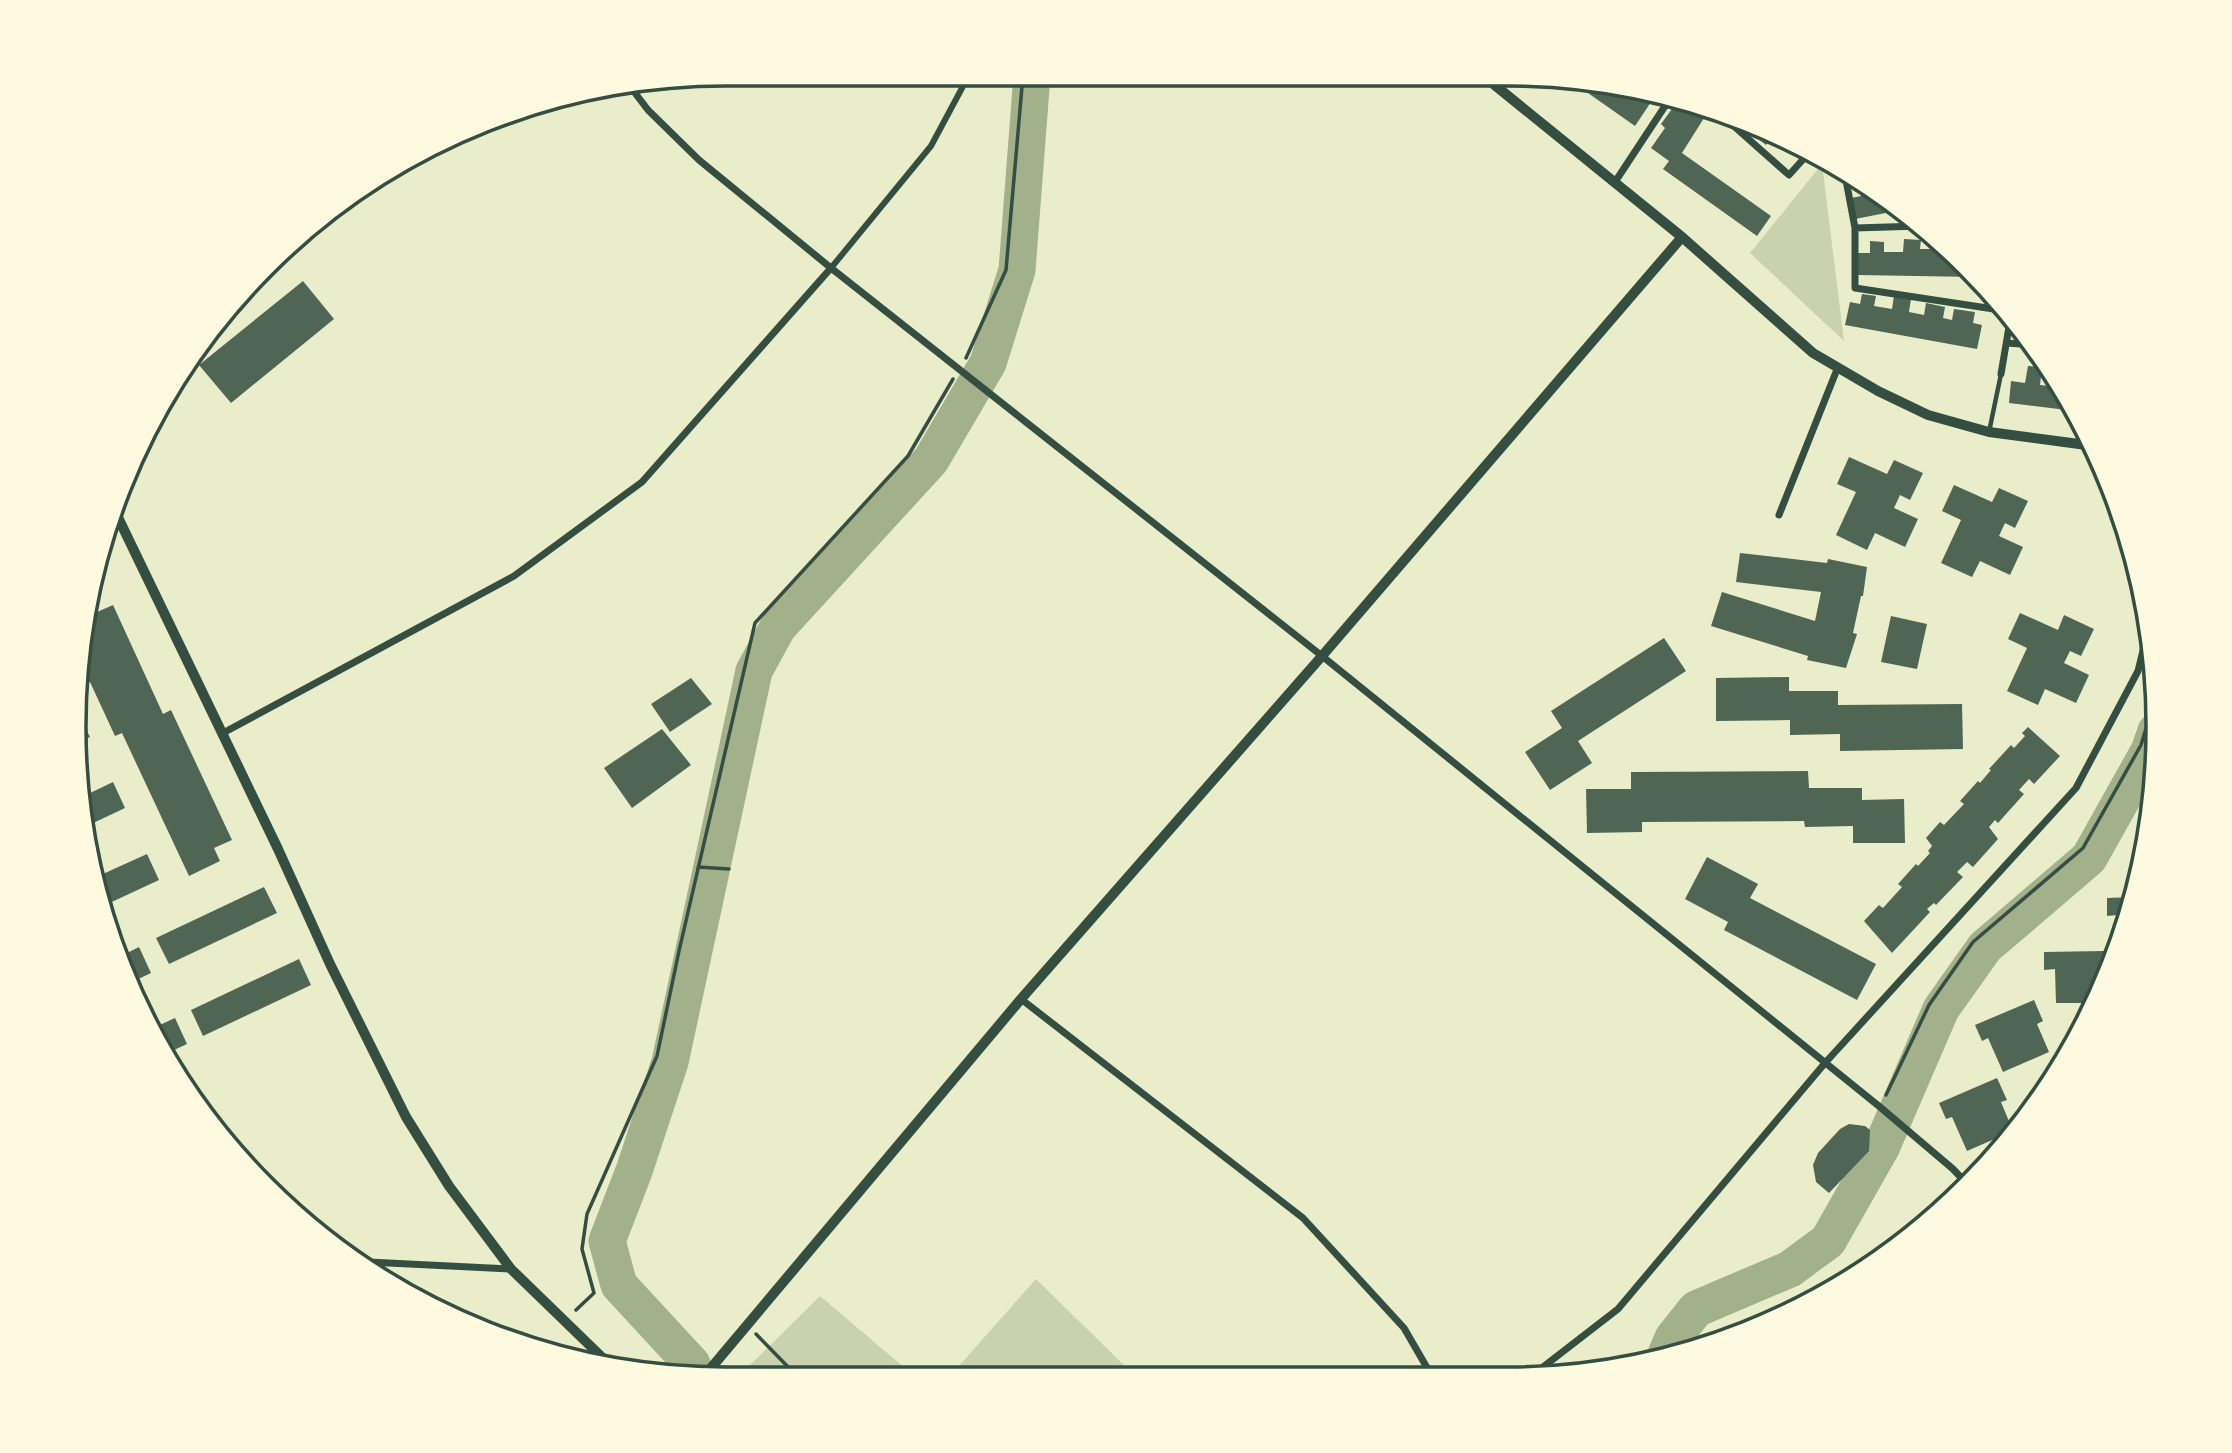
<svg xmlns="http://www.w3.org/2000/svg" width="2232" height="1453" font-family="'Roboto Condensed',sans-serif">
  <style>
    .green { fill: #cad2ad }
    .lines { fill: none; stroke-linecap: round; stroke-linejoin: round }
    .river { stroke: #a3b18a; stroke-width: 37 }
    .building { fill: #4f6655 }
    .path { stroke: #344e41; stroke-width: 3.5 }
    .service { stroke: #344e41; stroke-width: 4.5 }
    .pedestrian { stroke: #344e41; stroke-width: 6 }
    .minor { stroke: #344e41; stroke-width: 7 }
    .tertiary { stroke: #344e41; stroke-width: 10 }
    .rim { fill: none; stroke: #344e41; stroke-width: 3.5 }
  </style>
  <rect width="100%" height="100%" fill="#e9edc9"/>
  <path class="green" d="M1822 164 1844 341 1750 253Z
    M1036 1279 1135 1376 951 1375Z
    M820 1296 913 1375 741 1374Z"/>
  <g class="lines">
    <path class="river" d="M1664 1359 1673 1338 1696 1309 1790 1269 1828 1241 1882 1146 1941 1009 1985 947 2089 858 2149 751 2156 731
      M692 1364 619 1285 607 1241 634 1171 670 1062 754 671 778 627 931 460 988 363 1017 270 1032 75"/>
  </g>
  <path class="building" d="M1568 79H1591L1655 96 1635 126Z
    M1677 102 1686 105 1704 118 1682 153 1771 216 1757 236 1663 169 1669 161 1651 148 1665 128 1661 124Z
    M1745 120 1756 123 1774 135 1766 145 1741 125Z
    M1859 188 1896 211 1855 219 1851 198 1861 196Z
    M1937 237 1975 277 1858 275V253H1870V241L1884 242V252H1903L1904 239 1921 240 1920 249H1937Z
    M303 281 334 319 231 403 199 365Z
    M1862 294 1876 296 1874 306 1892 309 1894 296 1911 299 1909 312 1924 315 1926 303 1945 307 1943 318 1952 320 1954 309 1975 312 1973 323 1982 325 1977 349 1845 325 1850 302 1860 304Z
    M2028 366 2042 367 2040 385 2060 387 2075 411 2009 403 2011 381 2025 383Z
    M1849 457 1887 474 1894 460 1923 473 1910 500 1900 495 1894 508 1918 519 1905 547 1875 533 1867 550 1836 535 1856 492 1837 484Z
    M1954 485 1992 502 1999 488 2028 501 2015 528 2005 523 1999 536 2023 547 2010 575 1980 561 1972 577 1941 563 1961 520 1942 511Z
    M1740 553 1827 563 1828 559 1867 567 1863 596H1861L1853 633 1857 634 1846 668 1807 660 1808 656 1711 626 1722 592 1815 621 1821 592 1736 582Z
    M113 605 163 714 171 710 232 840 214 848 220 861 189 876 122 733 115 736 90 682 75 689 88 616Z
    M2020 613 2058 630 2064 615 2094 629 2081 656 2070 651 2064 663 2089 675 2076 703 2045 689 2038 705 2007 691 2027 648 2008 639Z
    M1891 616 1927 624 1917 669 1881 662Z
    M1664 638 1686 671 1578 741 1592 763 1550 790 1525 752 1562 728 1551 711Z
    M1789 677V691H1838V705L1962 704 1963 749 1840 751V734L1790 735V720L1716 721V678Z
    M691 678 712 704 670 732 651 704Z
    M77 711 90 737 80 741Z
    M2028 727 2060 756 2034 784 2029 779 2019 790 2024 794 1998 823 1995 820 1989 827 1998 839 1973 867 1967 862 1957 872 1963 877 1936 905 1934 903 1927 909 1930 912 1892 953 1864 921 1879 905 1883 908 1902 887 1898 884 1916 864 1918 866 1930 853 1928 851 1932 846 1926 838 1940 822 1944 825 1964 804 1960 801 1978 781 1980 783 1991 770 1989 769 2011 745 2014 748 2025 736 2022 733Z
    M662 729 691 765 632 808 604 768Z
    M1808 771 1809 788H1862V800L1904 799 1905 843H1853V826L1805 827 1804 821 1642 822V832L1587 833 1586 789H1631V772Z
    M113 782 125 808 89 825 86 795Z
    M147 854 159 880 101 907 96 895 94 878Z
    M1707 857 1758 884 1750 898 1876 964 1857 1000 1724 930 1728 922 1685 899Z
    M264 887 277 913 169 964 156 938Z
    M2133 897 2124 936 2118 950 2117 915 2107 916V898Z
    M139 947 151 973 132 982 121 956Z
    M2104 951 2105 978 2096 979V998L2094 1003H2056L2055 969 2044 970V952Z
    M299 959 311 985 203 1036 191 1010Z
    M2034 1000 2043 1021 2037 1024 2049 1052 2003 1072 1988 1038 1982 1041 1975 1025Z
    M175 1018 187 1044 163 1055 151 1029Z
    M1997 1078 2007 1100 2001 1102 2013 1131 1967 1151 1952 1117 1946 1119 1939 1103Z
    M1849 1124 1865 1126 1870 1130 1869 1151 1829 1193 1816 1182 1813 1165 1818 1153 1840 1129Z"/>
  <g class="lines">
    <path class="path" d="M966 358 1006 270 1023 75
      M698 867 729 869
      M1886 1095 1929 1005 1973 942 2083 848 2141 745 2157 692
      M576 1310 594 1293 582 1249 587 1214 657 1056 679 951 755 623 908 456 953 379
      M756 1334 796 1375"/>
    <path class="service" d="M1989 432 2001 374"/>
    <path class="pedestrian" d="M831 268 931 146 969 75"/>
    <path class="minor" d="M632 89 648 110 699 160 831 268 1322 656 1880 1107 1953 1169 1967 1184
      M1719 113 1789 175 1807 155
      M1846 180 1855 228V288L2007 311
      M1615 182 1669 100
      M1855 228 1920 226
      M2007 343 2034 345
      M2001 374 2011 315
      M1779 515 1838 367
      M223 733 514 576 642 482 831 268
      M1021 999 1303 1218 1404 1328 1433 1378
      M368 1262 511 1269
      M1526 1378 1543 1367 1618 1309 1825 1063 2076 788 2138 671 2148 630"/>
    <path class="tertiary" d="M1486 78 1682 237 1813 353 1878 391 1928 415 1989 432 2094 446
      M113 507 278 849 330 964 406 1117 449 1186 511 1269 611 1366
      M706 1374 1021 999 1322 656 1682 237"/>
  </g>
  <path d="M0 0H2232V1453H0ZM726 86H1506A640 640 0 0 1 2146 726V727A640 640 0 0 1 1506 1367H726A640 640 0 0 1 86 727V726A640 640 0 0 1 726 86Z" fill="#fefae0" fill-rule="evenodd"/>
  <path class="rim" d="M726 86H1506A640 640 0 0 1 2146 726V727A640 640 0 0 1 1506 1367H726A640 640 0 0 1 86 727V726A640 640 0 0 1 726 86Z"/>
</svg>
